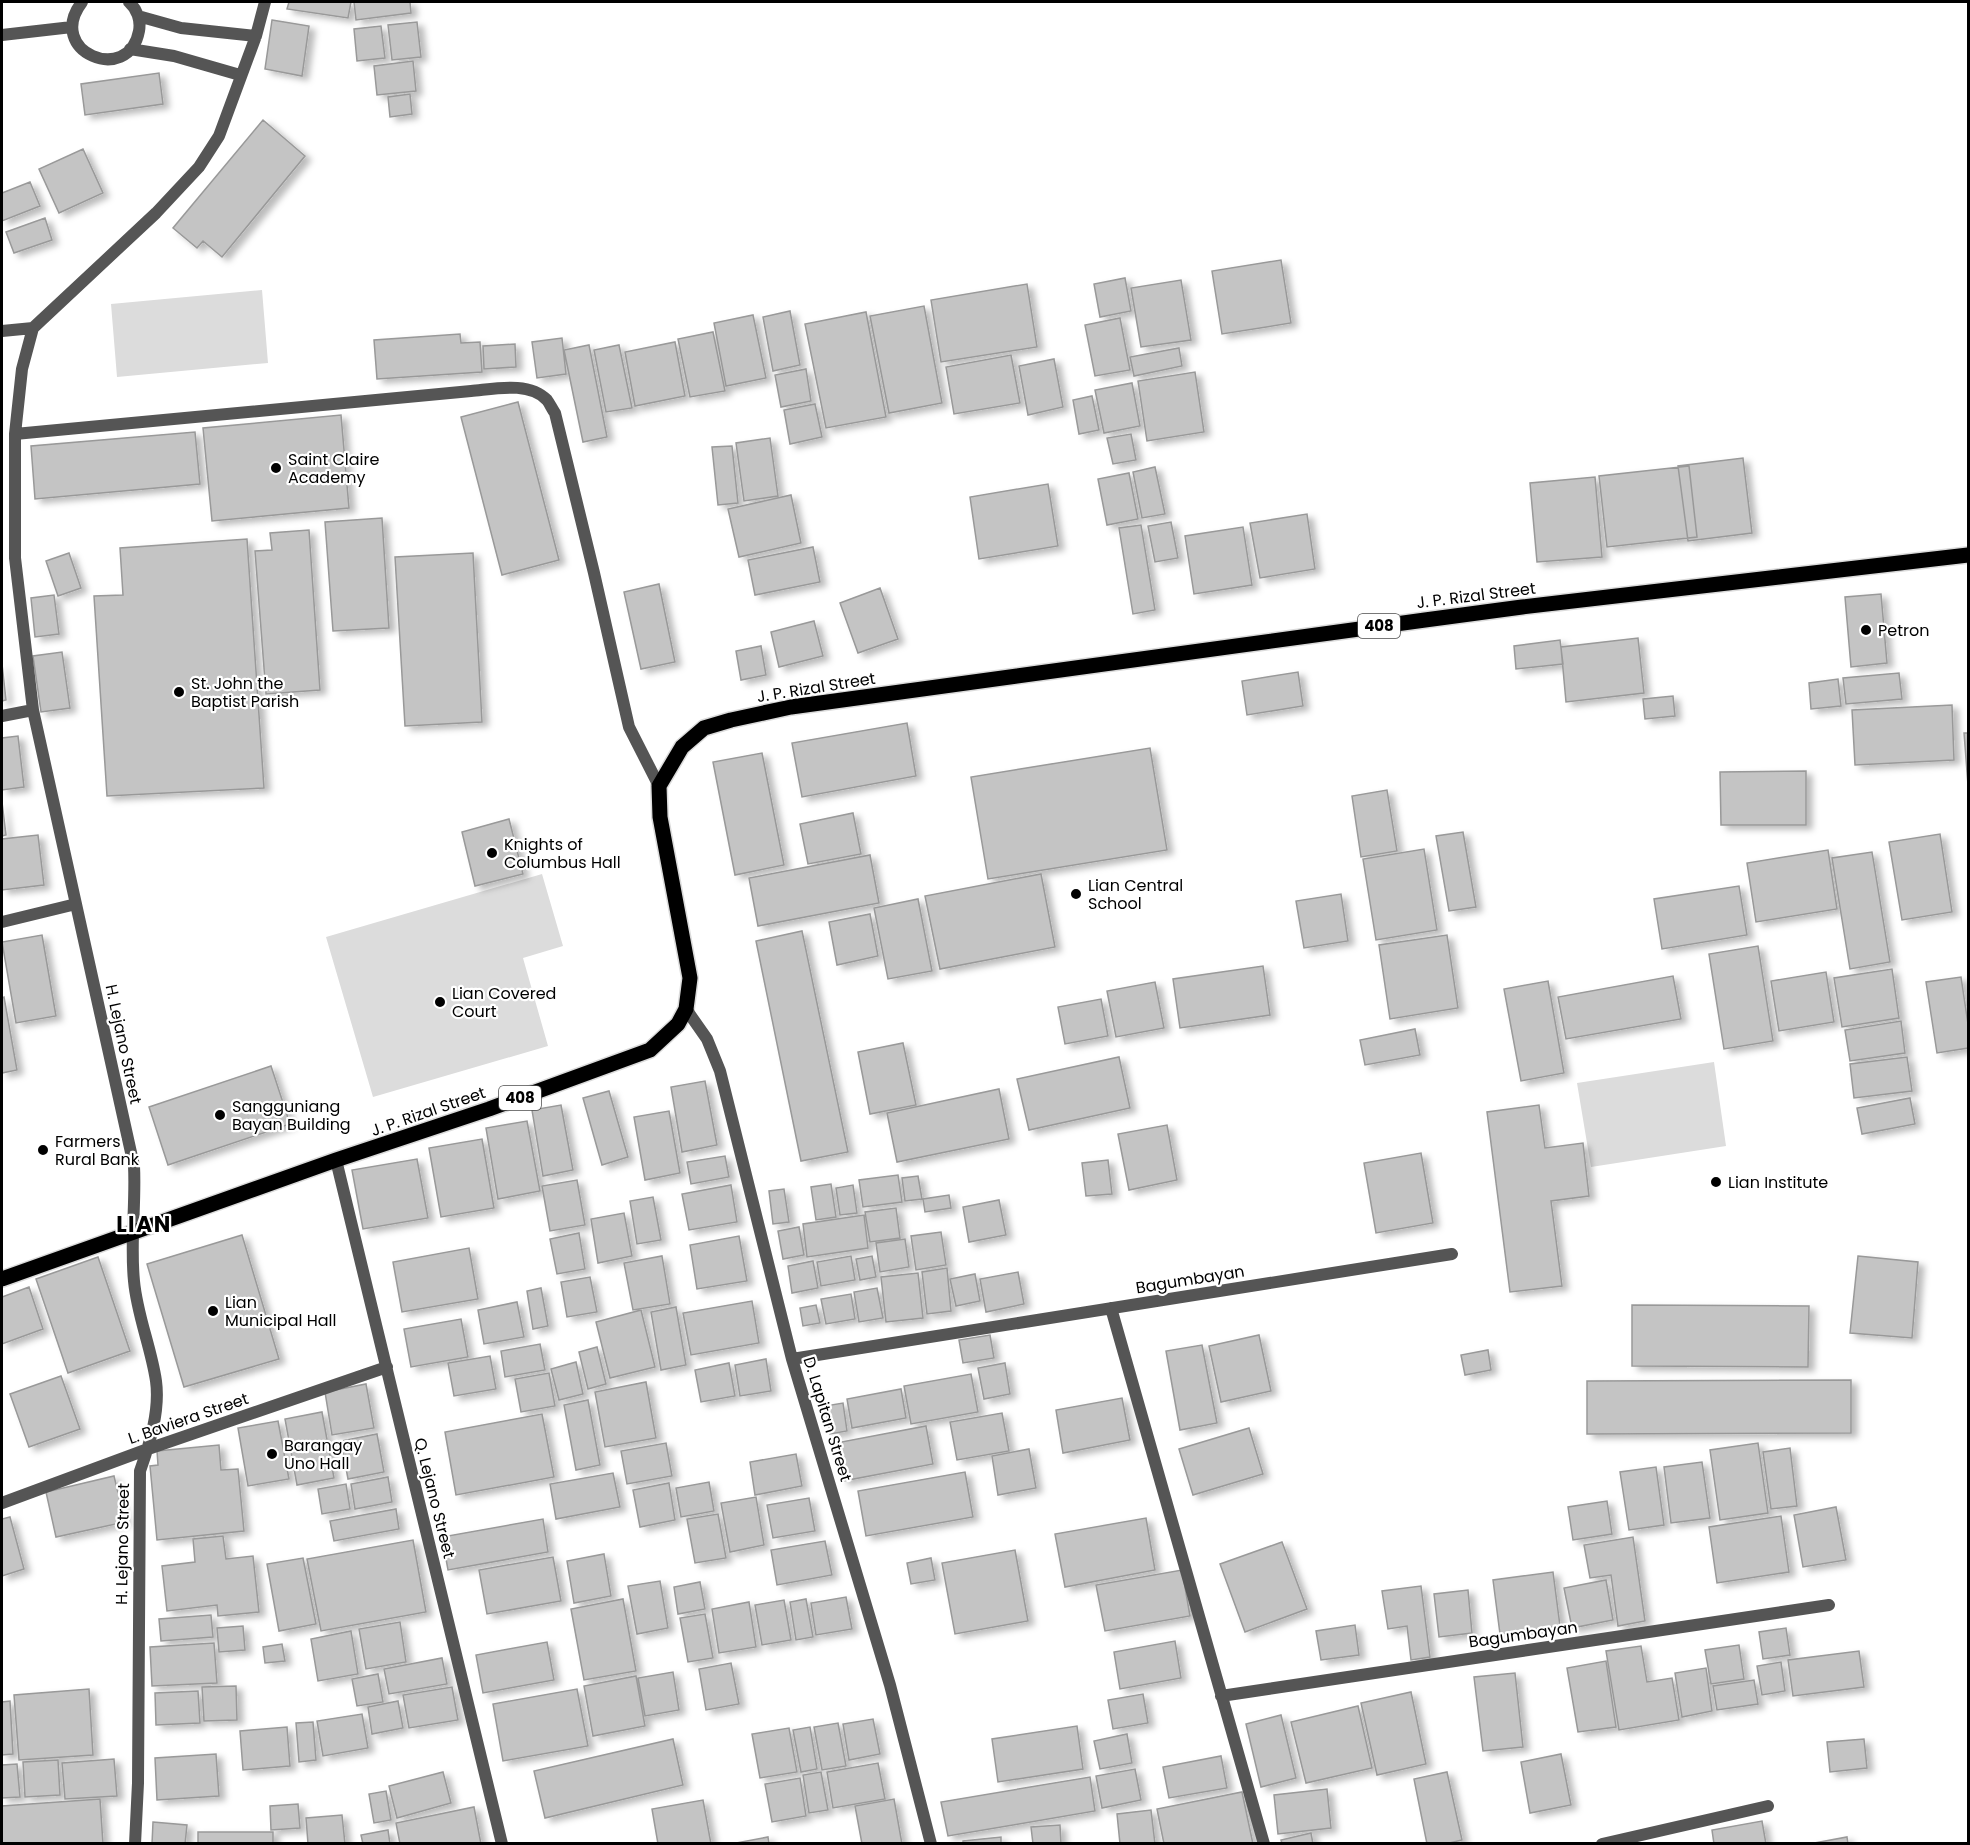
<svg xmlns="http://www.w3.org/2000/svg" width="1970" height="1845" font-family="Poppins,sans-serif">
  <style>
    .green { fill: #dcdcdc }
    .building { fill: #c4c4c4; stroke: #999; stroke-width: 1.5; filter: url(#shadow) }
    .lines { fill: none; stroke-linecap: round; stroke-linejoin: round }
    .primary-casing { stroke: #dbdbdb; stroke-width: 18 }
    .street { stroke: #555; stroke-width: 12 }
    .primary { stroke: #000; stroke-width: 15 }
    .poi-dot { fill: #000; stroke: #fff; stroke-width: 2 }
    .labels { text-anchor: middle; stroke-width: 4.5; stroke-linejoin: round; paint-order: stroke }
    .shield { fill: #fff; stroke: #4c4c4c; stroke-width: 1.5 }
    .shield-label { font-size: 15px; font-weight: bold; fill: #000 }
    .poi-label { font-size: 16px; fill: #000; stroke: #fff; text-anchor: start }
    .street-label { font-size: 16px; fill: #000; stroke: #fff }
    .district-label { font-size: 22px; font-weight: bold; letter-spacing: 1.5px; fill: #000; stroke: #fff }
  </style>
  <defs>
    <filter id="shadow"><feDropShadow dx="6" dy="4" stdDeviation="3" flood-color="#0004"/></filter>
  </defs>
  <rect width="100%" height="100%" fill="#fff"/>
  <path class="green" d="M262 290 268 363 117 377 111 304Z
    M542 874 563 946 523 958 548 1046 373 1097 326 937Z
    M1714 1062 1726 1146 1591 1167 1577 1083Z"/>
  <path class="building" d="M289 2H351L348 18 287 9Z
    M354 2H410L411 13 356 20Z
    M272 20 309 26 302 76 265 69Z
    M417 22 421 57 392 60 388 25Z
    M381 26 385 58 357 61 354 29Z
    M413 61 416 91 377 95 374 66Z
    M159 73 163 104 85 115 81 84Z
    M410 94 412 114 390 117 388 97Z
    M263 120 305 156 222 257 203 241 197 248 173 228Z
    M83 149 103 193 59 213 39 169Z
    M30 182 40 206 2 221V193Z
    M45 218 52 240 14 253 6 232Z
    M1281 260 1291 323 1222 334 1212 271Z
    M1125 278 1131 311 1100 317 1094 284Z
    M1181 280 1191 340 1141 347 1131 288Z
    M1027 284 1037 347 941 362 931 300Z
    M924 306 942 403 889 413 870 316Z
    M790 311 800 365 773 371 763 317Z
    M866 312 886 417 826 428 805 324Z
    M753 315 766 378 726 386 714 323Z
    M1120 318 1130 370 1095 376 1085 325Z
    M713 332 725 391 690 397 678 339Z
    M460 334 461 343 480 342 482 372 377 379 374 340Z
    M562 338 566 374 537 378 532 342Z
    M675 342 685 396 635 406 625 352Z
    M515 344 516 367 484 369 483 346Z
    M589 345 607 437 583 442 564 350Z
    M619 345 632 408 606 412 594 350Z
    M1179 348 1182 366 1134 376 1130 357Z
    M1011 355 1020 403 954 414 946 367Z
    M1054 359 1063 407 1028 415 1019 366Z
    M806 369 811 401 781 407 775 375Z
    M1195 372 1204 432 1147 441 1138 381Z
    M1132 383 1140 426 1104 433 1095 390Z
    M1092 396 1099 430 1079 434 1073 400Z
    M518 402 559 560 502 575 461 417Z
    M815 404 822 437 790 444 784 410Z
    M341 415 349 508 212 521 203 428Z
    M195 432 200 484 35 499 31 446Z
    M1131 434 1136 460 1113 464 1107 438Z
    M770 438 778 496 744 501 736 443Z
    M732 446 738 503 718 505 712 447Z
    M1743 458 1752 533 1688 541 1678 466Z
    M1689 466 1697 537 1607 547 1599 476Z
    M1155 467 1165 514 1142 518 1133 472Z
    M1129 473 1138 519 1107 525 1098 479Z
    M1595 477 1602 557 1537 562 1530 483Z
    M1048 484 1058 546 979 559 970 497Z
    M791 495 801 543 739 557 728 509Z
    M1307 514 1315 569 1260 578 1250 523Z
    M382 518 389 628 333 631 325 522Z
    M1171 522 1178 558 1155 562 1148 526Z
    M1141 525 1155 610 1133 614 1119 528Z
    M1243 527 1252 585 1194 594 1185 536Z
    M309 530 320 690 266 694 255 551 272 550 270 533Z
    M247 539 264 788 107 796 94 596 123 595 120 548Z
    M813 547 820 582 755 595 748 560Z
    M69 553 81 588 58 596 46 561Z
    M473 553 482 722 405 726 395 557Z
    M659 584 675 662 641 669 624 592Z
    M880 588 898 639 858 653 840 603Z
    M1881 594 1887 663 1851 667 1845 597Z
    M54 595 59 634 35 637 31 598Z
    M814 621 823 656 779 667 771 632Z
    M1638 638 1644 693 1566 702 1561 647Z
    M1560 640 1563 664 1516 669 1514 646Z
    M761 646 766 675 741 680 736 651Z
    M62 652 70 708 41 712 33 656Z
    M2 664 6 700 2 701Z
    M1298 672 1303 706 1247 715 1242 681Z
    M1899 673 1902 699 1846 704 1843 678Z
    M1838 679 1841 706 1811 709 1809 683Z
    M1673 696 1675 716 1645 719 1643 699Z
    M1952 705 1954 760 1855 765 1852 710Z
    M907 723 916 776 802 797 792 743Z
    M1964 733H1968V785Z
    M18 736 24 787 2 790V738Z
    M1150 748 1167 850 988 879 971 777Z
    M762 753 784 865 735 875 713 762Z
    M1806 771V825H1721L1720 772Z
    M1387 790 1397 851 1361 857 1352 796Z
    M2 802 6 835 2 836Z
    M853 813 861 854 808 864 800 824Z
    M509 819 523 874 475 886 462 832Z
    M1463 832 1476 907 1449 911 1436 836Z
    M1940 834 1952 912 1902 920 1889 842Z
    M38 835 44 885 2 890V839Z
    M1424 849 1437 930 1376 940 1363 859Z
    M1828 850 1837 909 1756 922 1747 863Z
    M1872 852 1890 962 1850 969 1832 858Z
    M870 855 879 903 758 926 749 878Z
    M1041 874 1055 947 940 969 925 896Z
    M1739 886 1747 935 1662 949 1654 899Z
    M1341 894 1348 941 1304 948 1296 901Z
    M918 899 932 971 888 979 874 908Z
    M870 914 878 956 837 965 829 922Z
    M802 931 848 1152 801 1161 756 941Z
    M42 935 56 1016 16 1023 2 942Z
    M1447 935 1458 1008 1390 1019 1379 945Z
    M1758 946 1773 1041 1724 1049 1709 954Z
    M1263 966 1270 1015 1180 1028 1173 979Z
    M1892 969 1899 1018 1842 1027 1834 978Z
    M1826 972 1834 1022 1779 1031 1771 981Z
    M1673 976 1681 1019 1566 1039 1558 997Z
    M1961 977 1968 1024V1048L1937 1053 1926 982Z
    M1548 981 1564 1073 1521 1081 1504 989Z
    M1155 982 1164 1028 1116 1037 1107 991Z
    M4 997 17 1070 2 1073V998Z
    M1101 999 1108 1036 1065 1044 1058 1007Z
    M1901 1021 1905 1053 1850 1061 1845 1030Z
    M1415 1029 1420 1055 1365 1065 1360 1040Z
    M903 1043 916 1105 870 1114 858 1052Z
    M1119 1057 1130 1108 1029 1130 1017 1079Z
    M1907 1057 1912 1091 1854 1098 1850 1064Z
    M271 1066 290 1124 168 1165 149 1107Z
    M705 1081 717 1145 682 1152 671 1087Z
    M999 1089 1009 1139 897 1162 887 1113Z
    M609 1091 628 1157 602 1165 583 1098Z
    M1910 1098 1915 1124 1862 1134 1857 1108Z
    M561 1105 573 1170 543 1176 532 1110Z
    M1539 1105 1545 1148 1583 1143 1589 1196 1551 1201 1562 1286 1510 1292 1487 1112Z
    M669 1111 680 1173 645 1180 634 1117Z
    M527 1121 540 1191 498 1199 486 1128Z
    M1167 1125 1177 1180 1129 1190 1118 1134Z
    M482 1139 494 1208 441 1217 429 1148Z
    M1421 1153 1433 1223 1376 1233 1364 1163Z
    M725 1156 729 1177 691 1184 687 1162Z
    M417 1159 428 1218 363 1229 352 1170Z
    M1108 1160 1112 1194 1086 1196 1082 1163Z
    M898 1175 902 1202 863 1207 859 1180Z
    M918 1176 922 1199 905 1201 902 1178Z
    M577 1180 585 1225 550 1231 542 1186Z
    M831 1184 836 1217 816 1220 811 1187Z
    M731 1185 737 1222 689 1230 682 1194Z
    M853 1185 857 1213 840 1215 836 1188Z
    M784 1189 789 1222 773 1224 769 1191Z
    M949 1195 951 1208 925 1212 923 1199Z
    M653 1197 661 1240 637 1244 630 1201Z
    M999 1200 1006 1235 969 1242 963 1207Z
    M896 1208 900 1238 870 1242 865 1212Z
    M624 1213 632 1256 598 1263 591 1219Z
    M864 1215 868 1248 807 1257 803 1224Z
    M799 1227 804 1255 783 1259 778 1231Z
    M941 1232 946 1265 916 1270 911 1236Z
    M579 1233 585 1269 557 1274 550 1239Z
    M242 1235 279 1359 184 1387 147 1264Z
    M739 1236 747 1281 697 1289 690 1245Z
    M905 1239 909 1267 880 1272 876 1243Z
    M469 1248 478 1299 402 1312 393 1262Z
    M662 1256 670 1304 633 1310 624 1263Z
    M851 1256 855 1280 821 1286 817 1262Z
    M872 1256 876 1277 860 1280 856 1259Z
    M1858 1256 1918 1262 1912 1338 1850 1333Z
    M98 1257 130 1351 68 1373 36 1279Z
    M813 1261 818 1288 792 1293 788 1266Z
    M947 1268 951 1311 927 1314 922 1272Z
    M1018 1272 1024 1304 986 1312 980 1279Z
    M918 1273 923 1318 886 1322 881 1277Z
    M975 1274 980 1301 956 1306 950 1279Z
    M590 1277 597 1312 567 1317 561 1282Z
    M29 1287 43 1329 2 1344V1297Z
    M541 1288 548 1326 533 1329 527 1291Z
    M877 1288 883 1318 859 1322 854 1292Z
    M851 1294 855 1319 826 1324 821 1299Z
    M752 1301 759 1343 691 1355 683 1313Z
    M517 1302 524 1337 484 1344 478 1310Z
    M816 1305 820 1323 803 1326 800 1308Z
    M1632 1305 1809 1306 1808 1367 1632 1366Z
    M676 1307 686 1365 661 1370 651 1312Z
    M641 1310 655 1367 610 1378 596 1322Z
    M461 1319 468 1357 411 1367 404 1329Z
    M990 1335 994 1358 963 1363 959 1340Z
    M1259 1335 1271 1391 1221 1402 1209 1346Z
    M540 1344 545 1370 505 1377 501 1351Z
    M1202 1345 1217 1423 1180 1430 1166 1351Z
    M597 1347 606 1384 588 1389 579 1352Z
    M1488 1350 1491 1370 1465 1375 1461 1355Z
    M490 1356 496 1389 454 1396 448 1363Z
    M766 1359 771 1391 740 1396 735 1365Z
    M576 1362 583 1394 559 1400 551 1369Z
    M729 1363 735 1396 701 1402 695 1370Z
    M1005 1363 1010 1394 984 1399 978 1368Z
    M549 1373 555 1406 521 1412 515 1379Z
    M971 1374 978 1412 911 1424 904 1386Z
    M61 1376 80 1429 29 1447 10 1394Z
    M1851 1380V1433L1587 1434V1381Z
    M646 1382 656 1438 605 1447 595 1392Z
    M366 1384 374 1428 332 1435 325 1392Z
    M901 1389 906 1418 852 1428 847 1399Z
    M1122 1398 1130 1440 1063 1453 1056 1410Z
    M588 1400 600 1465 576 1470 564 1405Z
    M843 1403 847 1431 830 1434 825 1406Z
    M322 1412 334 1478 297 1485 285 1419Z
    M1002 1413 1009 1451 957 1460 950 1422Z
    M542 1414 554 1477 456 1495 445 1432Z
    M278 1421 289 1479 248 1486 238 1428Z
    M926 1426 933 1464 843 1481 836 1443Z
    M1249 1428 1263 1474 1193 1495 1179 1449Z
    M377 1434 384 1472 348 1479 341 1441Z
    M666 1443 672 1476 627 1484 621 1451Z
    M1758 1443 1768 1513 1720 1520 1710 1450Z
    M219 1445 221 1470 238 1469 244 1531 157 1540 150 1466 158 1465 157 1451Z
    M1790 1448 1797 1506 1771 1509 1763 1452Z
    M1029 1449 1036 1488 998 1495 992 1456Z
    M796 1454 802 1486 755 1495 750 1462Z
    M1702 1462 1710 1518 1671 1523 1664 1467Z
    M1656 1467 1664 1525 1629 1530 1620 1472Z
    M965 1472 973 1517 866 1536 858 1491Z
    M613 1473 620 1507 556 1519 550 1484Z
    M114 1476 125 1522 56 1537 46 1492Z
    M388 1477 392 1502 355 1509 351 1484Z
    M709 1482 714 1511 681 1517 676 1488Z
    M669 1483 675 1520 640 1527 633 1490Z
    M346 1484 350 1509 322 1514 318 1489Z
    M756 1497 764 1545 730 1552 721 1503Z
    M809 1498 815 1531 773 1538 767 1505Z
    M1607 1501 1612 1534 1573 1540 1568 1507Z
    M1836 1507 1846 1560 1803 1567 1794 1515Z
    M396 1509 399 1529 334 1541 330 1521Z
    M718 1514 726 1558 695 1563 687 1519Z
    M1781 1516 1789 1572 1717 1583 1709 1527Z
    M10 1517 24 1569 2 1576V1519Z
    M1146 1518 1155 1570 1065 1587 1055 1534Z
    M543 1519 548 1552 448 1570 442 1537Z
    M223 1536 226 1559 253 1556 259 1612 218 1616 217 1605 167 1611 162 1566 195 1562 193 1539Z
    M1633 1537 1645 1621 1618 1626 1611 1575 1590 1578 1584 1545Z
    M413 1540 426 1612 321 1631 307 1559Z
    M825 1541 832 1575 777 1585 771 1550Z
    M1282 1542 1307 1609 1245 1632 1220 1564Z
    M1015 1550 1028 1621 955 1634 942 1563Z
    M604 1554 611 1596 574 1603 567 1561Z
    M553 1557 561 1601 487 1614 479 1570Z
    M303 1558 316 1624 279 1631 267 1564Z
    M931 1558 935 1580 911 1584 907 1563Z
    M1182 1570 1190 1616 1105 1631 1096 1585Z
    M1553 1572 1560 1626 1500 1634 1493 1580Z
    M1606 1580 1613 1620 1572 1628 1564 1588Z
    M660 1581 668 1628 637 1634 628 1586Z
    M700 1582 705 1609 678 1614 674 1587Z
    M1421 1586 1430 1657 1411 1660 1407 1626 1388 1629 1382 1591Z
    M1468 1590 1472 1633 1439 1637 1434 1594Z
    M846 1597 852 1629 816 1635 811 1603Z
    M623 1599 636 1671 584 1680 571 1609Z
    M806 1599 813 1637 796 1640 790 1602Z
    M784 1600 791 1640 762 1645 755 1605Z
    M749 1602 756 1647 719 1653 712 1609Z
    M705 1614 713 1658 688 1662 680 1618Z
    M211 1615 213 1637 161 1641 159 1619Z
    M400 1622 406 1662 366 1669 359 1629Z
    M1355 1625 1359 1655 1321 1660 1316 1631Z
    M243 1626 245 1650 219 1652 217 1628Z
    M1786 1628 1790 1655 1763 1659 1759 1632Z
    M351 1631 358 1674 318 1681 311 1639Z
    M1175 1641 1181 1678 1120 1689 1114 1652Z
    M547 1642 554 1680 483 1693 476 1655Z
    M214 1643 217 1683 152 1686 150 1647Z
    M282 1644 285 1661 265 1663 263 1647Z
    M1739 1645 1744 1679 1711 1684 1705 1650Z
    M1641 1646 1647 1682 1672 1678 1679 1720 1619 1730 1606 1651Z
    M1859 1651 1864 1687 1793 1696 1788 1660Z
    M442 1658 447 1684 389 1694 384 1669Z
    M1606 1661 1616 1727 1578 1732 1567 1668Z
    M1781 1662 1785 1691 1762 1695 1757 1666Z
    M731 1663 739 1704 706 1710 699 1669Z
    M1706 1668 1712 1711 1682 1717 1675 1673Z
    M673 1672 679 1710 645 1716 638 1678Z
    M1515 1673 1523 1747 1483 1751 1474 1677Z
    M378 1674 383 1702 357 1706 352 1679Z
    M636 1676 645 1726 593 1736 584 1686Z
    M1754 1680 1758 1704 1717 1710 1713 1686Z
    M236 1686 237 1720 204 1721 202 1687Z
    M452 1687 458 1720 409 1728 403 1695Z
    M89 1689 93 1755 19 1760 14 1695Z
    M577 1689 588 1746 503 1761 493 1704Z
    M198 1691 200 1723 156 1725 155 1693Z
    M1411 1692 1426 1764 1377 1775 1361 1703Z
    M1143 1694 1148 1723 1113 1729 1108 1700Z
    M10 1701 13 1754 2 1755V1702Z
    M398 1701 403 1728 372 1734 368 1707Z
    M1358 1706 1372 1768 1306 1783 1291 1722Z
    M362 1714 368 1748 323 1756 317 1721Z
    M1281 1715 1296 1778 1261 1787 1246 1724Z
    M873 1719 880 1754 849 1760 843 1724Z
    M313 1722 316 1760 299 1762 296 1723Z
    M838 1723 846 1766 822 1770 814 1727Z
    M1077 1726 1083 1769 998 1782 992 1739Z
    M287 1727 290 1766 243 1770 240 1731Z
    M810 1727 817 1769 801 1772 793 1730Z
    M789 1728 797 1772 760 1778 752 1734Z
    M1127 1734 1132 1763 1100 1769 1094 1741Z
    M673 1739 683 1785 545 1818 534 1771Z
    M1864 1739 1867 1768 1830 1772 1827 1742Z
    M216 1754 219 1796 157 1800 155 1758Z
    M1561 1754 1571 1805 1530 1813 1521 1762Z
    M1221 1756 1227 1788 1169 1798 1163 1767Z
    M114 1759 117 1796 65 1799 62 1763Z
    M58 1760 60 1795 25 1797 23 1762Z
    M878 1763 885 1799 833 1808 827 1772Z
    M17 1764 20 1797 2 1798V1765Z
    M1135 1769 1141 1800 1102 1808 1096 1776Z
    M443 1772 451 1803 397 1818 389 1786Z
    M821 1772 828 1810 809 1813 803 1775Z
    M1447 1772 1462 1840 1445 1844H1427L1414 1779Z
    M1090 1777 1095 1811 948 1836 941 1802Z
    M800 1778 806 1816 772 1822 765 1784Z
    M1327 1789 1331 1828 1278 1834 1274 1795Z
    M386 1791 391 1820 374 1823 369 1794Z
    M1242 1792 1253 1844H1164L1157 1809Z
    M100 1799 103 1844H2V1806Z
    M894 1799 902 1844H862L855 1806Z
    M703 1800 711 1844H658L652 1809Z
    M298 1804 300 1828 271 1830 270 1806Z
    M474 1807 481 1844H400L396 1823Z
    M1151 1810 1155 1844H1120L1117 1814Z
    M342 1815 345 1844H308L306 1818Z
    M1762 1821 1766 1844H1714L1712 1830Z
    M153 1822 187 1825 185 1844H152Z
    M1060 1825 1061 1844H1033L1031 1827Z
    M388 1830 390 1844H363L361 1835Z
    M198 1832H273V1844H198Z
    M1311 1833 1313 1844H1282L1281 1840Z
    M768 1837 769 1844H731Z
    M1001 1837V1844H963V1841Z
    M1847 1837 1848 1844H1809Z"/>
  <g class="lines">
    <defs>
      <path id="primary" d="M2 1279 336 1160 489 1109 650 1050 678 1024 686 1009 690 978 660 817 659 786 682 747 704 728 731 720 791 707 1425 620 1522 607 1968 555"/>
    </defs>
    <use href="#primary" class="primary-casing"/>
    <path class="street" d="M82 2C44 52 129 86 139 31 141 20 137 9 129 2
      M138 16 181 28 256 36
      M2 35 72 27
      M130 49 174 56 240 75
      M33 328 22 369 15 434V558L33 710 134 1166C136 1204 130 1242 134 1281 137 1315 151 1347 156 1381 160 1410 150 1443 140 1471L138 1783 135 1844
      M33 328 156 213 199 167 219 136 256 36 265 2
      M2 331 33 328
      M15 434 471 391C494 389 529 381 547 400 550 404 552 409 555 413L594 573 629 727 659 786
      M2 716 33 710
      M2 922 76 904
      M686 1009 707 1039 720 1071 792 1359 890 1685 931 1844
      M336 1160 502 1844
      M1111 1308 1264 1844
      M792 1359 1452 1254
      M2 1503 148 1449 387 1367
      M1221 1696 1829 1605
      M1602 1844 1768 1806"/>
    <use href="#primary" class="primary"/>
  </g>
  <g class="poi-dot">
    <circle cx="276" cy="468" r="6"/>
    <circle cx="1866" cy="630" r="6"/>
    <circle cx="179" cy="692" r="6"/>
    <circle cx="492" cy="853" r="6"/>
    <circle cx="1076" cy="894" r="6"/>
    <circle cx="440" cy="1002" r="6"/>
    <circle cx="220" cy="1115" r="6"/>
    <circle cx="43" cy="1150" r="6"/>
    <circle cx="1716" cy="1182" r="6"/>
    <circle cx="213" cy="1311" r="6"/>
    <circle cx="272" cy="1454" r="6"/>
  </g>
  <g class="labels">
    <g class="shield">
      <rect x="1358" y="614" width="42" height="24" rx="4.5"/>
      <rect x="499" y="1086" width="42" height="24" rx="4.5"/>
    </g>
    <g class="shield-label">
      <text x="1379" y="631">408</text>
      <text x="520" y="1103">408</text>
    </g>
    <g class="poi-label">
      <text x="288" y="465">Saint Claire<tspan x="288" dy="18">Academy</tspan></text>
      <text x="1878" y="636">Petron</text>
      <text x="191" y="689">St. John the<tspan x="191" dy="18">Baptist Parish</tspan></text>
      <text x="504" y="850">Knights of<tspan x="504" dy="18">Columbus Hall</tspan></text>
      <text x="1088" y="891">Lian Central<tspan x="1088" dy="18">School</tspan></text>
      <text x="452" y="999">Lian Covered<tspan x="452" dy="18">Court</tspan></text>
      <text x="232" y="1112">Sangguniang<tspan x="232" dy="18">Bayan Building</tspan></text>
      <text x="55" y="1147">Farmers<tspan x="55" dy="18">Rural Bank</tspan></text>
      <text x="1728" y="1188">Lian Institute</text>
      <text x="225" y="1308">Lian<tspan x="225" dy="18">Municipal Hall</tspan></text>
      <text x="284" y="1451">Barangay<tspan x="284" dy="18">Uno Hall</tspan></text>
    </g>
    <g class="street-label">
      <text transform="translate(1476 595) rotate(-7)" y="6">J. P. Rizal Street</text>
      <text transform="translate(816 687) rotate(-9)" y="6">J. P. Rizal Street</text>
      <text transform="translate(124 1044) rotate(78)" y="6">H. Lejano Street</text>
      <text transform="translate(428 1111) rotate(-19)" y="6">J. P. Rizal Street</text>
      <text transform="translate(1190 1279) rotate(-9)" y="6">Bagumbayan</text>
      <text transform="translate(188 1418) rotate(-19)" y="6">L. Baviera Street</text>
      <text transform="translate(828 1419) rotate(73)" y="6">D. Lapitan Street</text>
      <text transform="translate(435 1498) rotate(76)" y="6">Q. Lejano Street</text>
      <text transform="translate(122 1544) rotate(-89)" y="6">H. Lejano Street</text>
      <text transform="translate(1523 1634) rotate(-8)" y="6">Bagumbayan</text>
    </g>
    <g class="district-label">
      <text x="144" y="1232">LIAN</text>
    </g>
  </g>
  <rect width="1970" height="1845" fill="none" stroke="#000000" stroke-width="6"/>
</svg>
